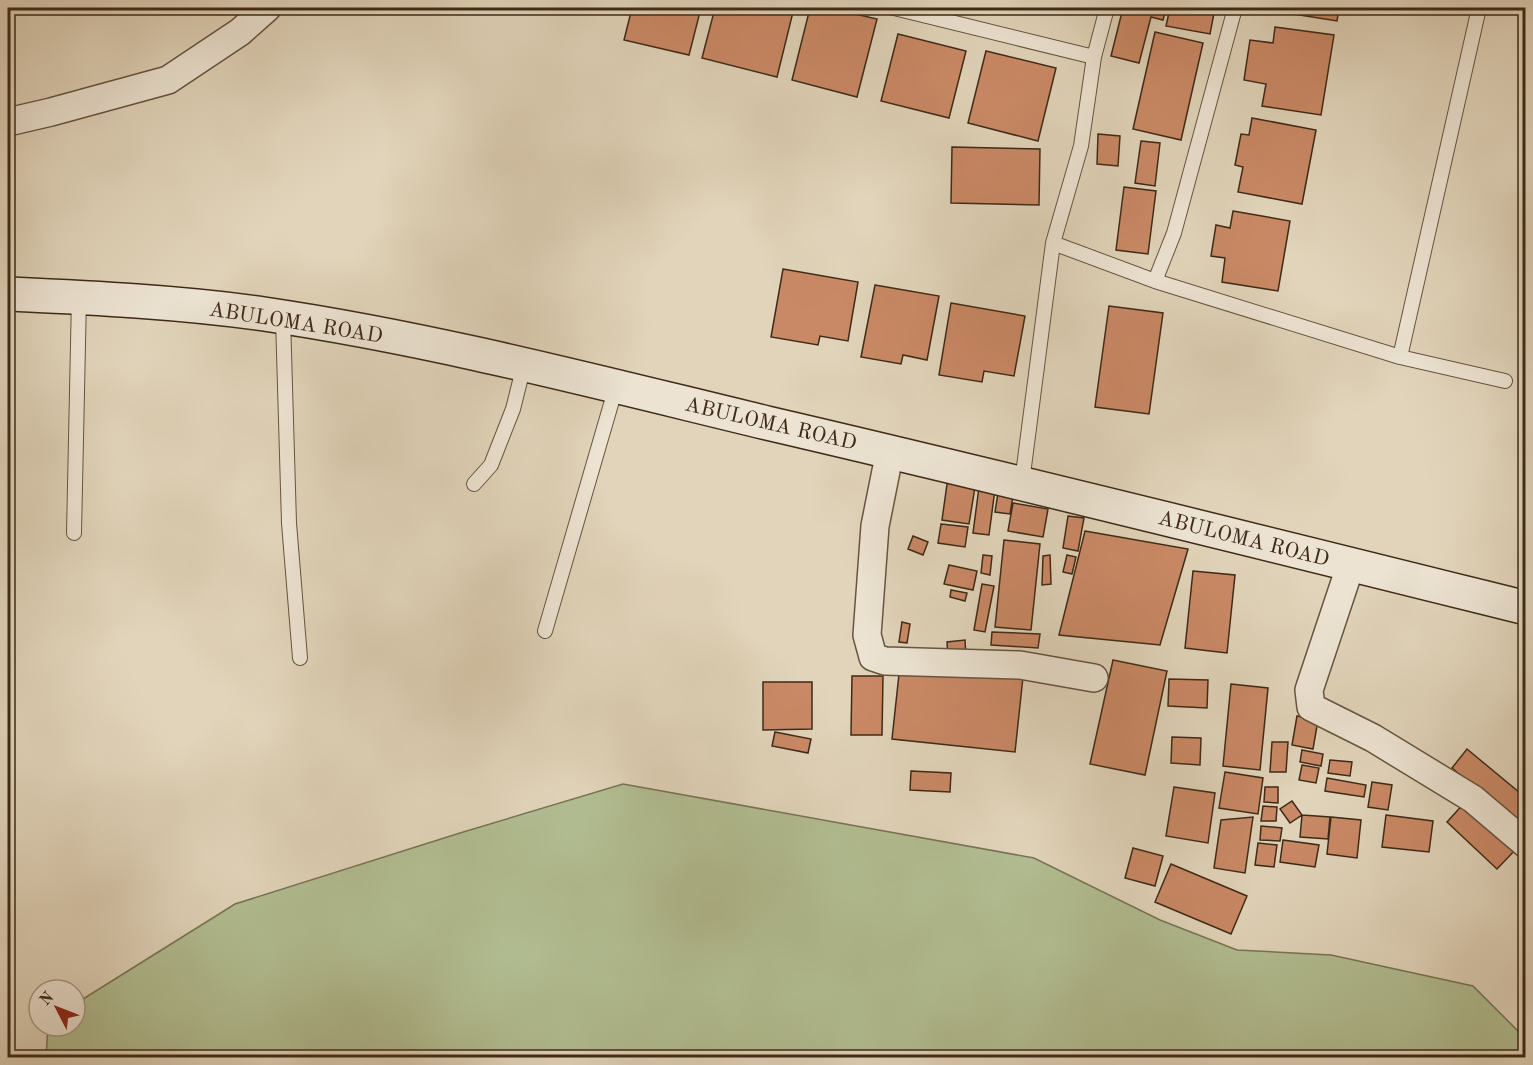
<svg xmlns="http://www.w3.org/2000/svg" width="1533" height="1065" font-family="'Old Standard TT',serif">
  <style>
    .green { fill: #b1bd91; stroke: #787454; stroke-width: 1.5 }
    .building { fill: #ca8966; stroke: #3e2a17; stroke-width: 1.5 }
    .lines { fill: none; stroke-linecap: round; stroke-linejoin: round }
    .lane-casing { stroke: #675440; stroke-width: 16 }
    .street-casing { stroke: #675440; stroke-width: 30 }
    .secondary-casing { stroke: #3e2a17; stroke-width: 36 }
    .lane { stroke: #ece3d2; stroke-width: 14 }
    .street { stroke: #ece3d2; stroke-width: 27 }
    .secondary { stroke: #ece3d2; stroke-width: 33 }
    .labels { text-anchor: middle; stroke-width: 5; stroke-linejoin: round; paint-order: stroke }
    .street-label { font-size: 21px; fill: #3e2a17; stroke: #ece3d2 }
  </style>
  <rect width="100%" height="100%" fill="#e1d4ba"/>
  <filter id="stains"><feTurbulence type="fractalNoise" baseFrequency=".00333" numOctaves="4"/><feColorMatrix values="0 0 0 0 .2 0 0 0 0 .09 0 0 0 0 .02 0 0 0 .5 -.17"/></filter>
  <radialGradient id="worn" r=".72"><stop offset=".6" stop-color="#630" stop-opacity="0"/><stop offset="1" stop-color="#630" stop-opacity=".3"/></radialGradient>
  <path class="green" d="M623 784 1034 858 1160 920 1237 950 1331 955 1473 986 1525 1038V1057H46L48 1026H75V1004L235 904 460 833Z"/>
  <path class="building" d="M632 8H701L689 55 624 40Z
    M715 8H794L777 77 702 58Z
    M810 8H829L877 19 857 97 792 80Z
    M1123 8H1166L1163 20 1151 17 1139 63 1111 56Z
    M1170 8H1215L1210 34 1166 26Z
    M1281 8H1339L1337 21 1281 12Z
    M1275 27 1334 35 1321 115 1262 106 1266 84 1244 80 1250 40 1273 43Z
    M1155 32 1203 43 1181 140 1133 129Z
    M898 34 966 51 949 118 881 101Z
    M986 51 1056 68 1038 141 968 123Z
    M1252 118 1316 130 1302 204 1238 192 1243 167 1235 165 1241 134 1249 135Z
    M1098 134 1120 136 1118 166 1097 164Z
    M1141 141 1160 143 1155 186 1135 183Z
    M952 147 1040 149 1039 205 951 203Z
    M1124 187 1156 191 1148 254 1116 250Z
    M1233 211 1290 221 1278 291 1222 282 1225 258 1211 256 1216 225 1230 228Z
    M783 269 858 282 848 341 820 336 818 345 771 337Z
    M875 285 939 296 927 360 903 355 901 364 861 357Z
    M951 303 1025 316 1014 376 984 371 982 382 939 375Z
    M1109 306 1163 313 1149 414 1095 407Z
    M948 477 976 481 969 524 942 520Z
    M979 487 995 489 989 535 973 533Z
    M998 493 1013 496 1010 514 995 512Z
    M1013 503 1048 509 1043 537 1008 531Z
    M1068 516 1084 518 1078 551 1063 548Z
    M941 524 968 527 965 547 938 543Z
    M1085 531 1188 549 1160 645 1059 635Z
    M913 536 928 542 923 555 908 549Z
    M1004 540 1040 544 1031 630 995 627Z
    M983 555 992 556 990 575 981 573Z
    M1050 555 1051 584 1042 585 1043 556Z
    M1067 555 1076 557 1072 574 1063 572Z
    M949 565 977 571 973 590 944 584Z
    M1193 571 1235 575 1227 653 1185 648Z
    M982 584 994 586 985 632 974 630Z
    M951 590 967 593 965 601 950 597Z
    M902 622 910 624 907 643 899 642Z
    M992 632 1040 634 1038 648 991 645Z
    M965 640 966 656 948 657 947 642Z
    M1113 660 1167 671 1145 775 1090 764Z
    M900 665 1023 677 1015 752 892 739Z
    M852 676H883L882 735H851Z
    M1169 679 1208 680 1207 708 1168 706Z
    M763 682H812V729L763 730Z
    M1231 684 1268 688 1260 770 1223 766Z
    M1297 716 1318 720 1313 749 1292 745Z
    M775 732 811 739 808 753 772 746Z
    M1172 737 1201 738 1200 765 1171 763Z
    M1272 742H1288L1286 772H1270Z
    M1467 749 1526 798 1525 830 1452 768Z
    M1302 750 1323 754 1321 766 1300 762Z
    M1330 760 1352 762 1350 776 1328 773Z
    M1302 765 1319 768 1316 783 1299 780Z
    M911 771 951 773 950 792 910 790Z
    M1225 772 1263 778 1258 814 1219 808Z
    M1327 778 1366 785 1364 797 1325 791Z
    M1372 782 1392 785 1388 810 1368 807Z
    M1174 787 1215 793 1208 843 1166 836Z
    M1265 787H1278V803L1264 802Z
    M1292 801 1302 815 1290 823 1280 809Z
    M1466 801 1517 848 1497 869 1447 822Z
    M1263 806 1277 807 1276 821H1261Z
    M1302 815 1330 817 1328 839 1300 837Z
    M1386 815 1433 821 1429 852 1382 847Z
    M1253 817 1245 873 1214 868 1221 820Z
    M1331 817 1361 820 1357 858 1327 854Z
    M1261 826 1282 828 1280 841 1260 840Z
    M1283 840 1319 845 1315 867 1280 862Z
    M1258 843 1277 845 1274 867 1255 865Z
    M1133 848 1163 856 1155 886 1125 878Z
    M1171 864 1247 896 1231 934 1155 902Z"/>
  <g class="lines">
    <defs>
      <path id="lane" d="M894 8 1094 57
        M1053 243 1155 281 1174 233 1235 8
        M1155 281 1400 357 1505 381
        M283 318 289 523 300 658
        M1400 357 1479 8
        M1022 482 1053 243 1081 146 1094 57 1107 8
        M474 484 491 465 513 409 524 365
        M74 533 79 297
        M545 631 616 387"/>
      <path id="street" d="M8 122 51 112 168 80 240 32 267 8
        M890 451 875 526 867 635 873 657 885 661 1020 665 1094 678
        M1351 564 1309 690 1311 707 1373 738 1473 799 1526 844"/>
      <path id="secondary" d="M8 294C93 298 179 302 264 314 434 339 601 383 767 423 1021 482 1273 545 1526 608"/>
    </defs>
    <use href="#lane" class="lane-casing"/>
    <use href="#street" class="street-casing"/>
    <use href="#secondary" class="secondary-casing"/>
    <use href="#lane" class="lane"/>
    <use href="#street" class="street"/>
    <use href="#secondary" class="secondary"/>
  </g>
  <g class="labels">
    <g class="street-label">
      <text transform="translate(296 322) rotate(9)" y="7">ABULOMA ROAD</text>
      <text transform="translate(771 423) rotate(13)" y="7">ABULOMA ROAD</text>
      <text transform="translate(1244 538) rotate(14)" y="7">ABULOMA ROAD</text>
    </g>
  </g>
  <rect width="1533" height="1065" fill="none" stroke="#e1d4ba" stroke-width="30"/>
  <rect x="9" y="9" width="1515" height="1047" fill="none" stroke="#3e2a17" stroke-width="3"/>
  <rect x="15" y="15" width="1503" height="1035" fill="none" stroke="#3e2a17" stroke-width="1.5"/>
  <g transform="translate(57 1008) rotate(312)"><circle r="28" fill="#ece3d2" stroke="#a69987" stroke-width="1.5"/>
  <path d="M0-4.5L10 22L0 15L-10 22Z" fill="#8f2418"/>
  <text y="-9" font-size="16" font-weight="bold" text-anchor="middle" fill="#3e2a17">N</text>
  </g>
  <rect width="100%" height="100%" filter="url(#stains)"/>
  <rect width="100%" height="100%" fill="url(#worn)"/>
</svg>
